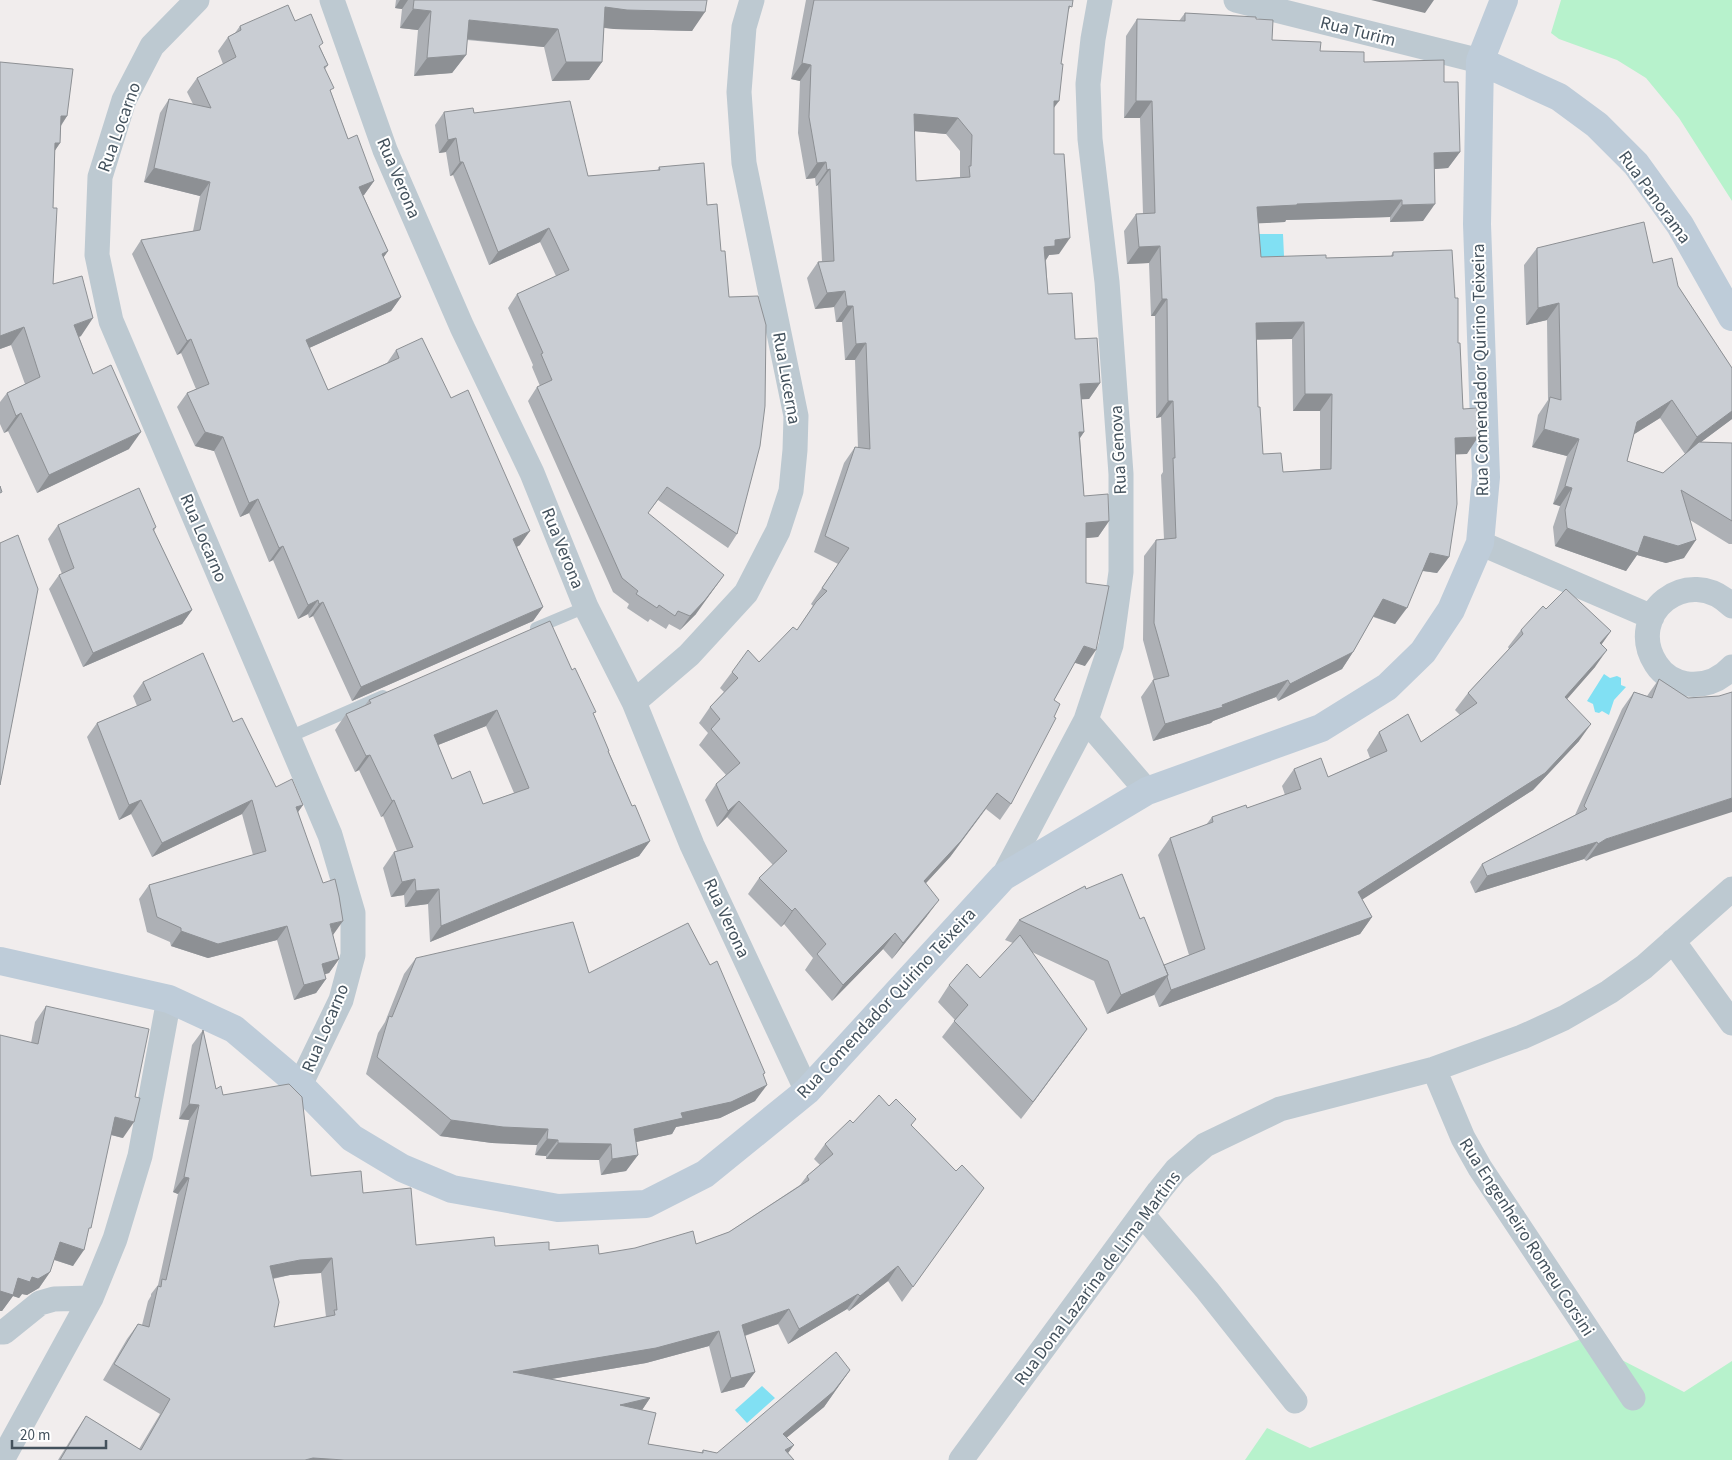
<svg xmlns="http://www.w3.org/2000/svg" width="1732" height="1460" font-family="'Source Sans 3',sans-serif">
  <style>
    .green { fill: #b7f2cc }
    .water { fill: #81e0f3 }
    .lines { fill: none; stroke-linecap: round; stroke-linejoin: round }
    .lane { stroke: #bdc9d1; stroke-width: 12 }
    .street { stroke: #bdc9d1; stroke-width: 25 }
    .secondary { stroke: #beccd9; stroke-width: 28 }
    .wall { fill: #adb0b5; fill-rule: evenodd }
    .shaded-wall { fill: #8d9094 }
    .building { fill: #c9cdd3; stroke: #8d9094; fill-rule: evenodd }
    .labels { text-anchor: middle; stroke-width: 4; stroke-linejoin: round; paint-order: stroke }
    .street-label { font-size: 18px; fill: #44525d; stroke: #fff }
  </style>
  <rect width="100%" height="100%" fill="#f1eded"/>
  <path class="green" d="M1561 0H1732V201L1679 118 1646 78 1617 60 1559 39 1551 33Z
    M1581 1339 1684 1392 1732 1361V1460H1245L1267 1428 1310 1448Z"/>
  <path class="water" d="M1259 234H1283L1285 278H1261Z
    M1604 674 1610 678 1617 676 1621 678V685L1626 687 1614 700 1609 715 1602 711 1599 713 1595 712 1593 704 1587 701Z
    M762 1386 775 1398 747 1423 735 1410Z"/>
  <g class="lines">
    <path class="lane" d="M536 628 586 607
      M289 737 383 696"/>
    <path class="street" d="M197 0 152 46 124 100 100 177 97 255 111 321 330 835 353 913V955L341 1000 300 1085
      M332 0 385 150 462 327 532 473 586 607 634 702 692 845 807 1091
      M1236 0 1480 61
      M1480 543 1652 617
      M1732 606C1688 562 1624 614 1656 664 1663 675 1675 682 1687 684 1705 686 1720 680 1732 667
      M634 702 689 655 746 593 778 531 791 491 795 450 796 416 744 163 739 92 744 27 752 0
      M1086 720 1147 791
      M1003 877 1086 720 1111 645 1121 572V474L1107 282 1090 139 1088 84 1093 39 1100 0
      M1673 941 1732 1023
      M1434 1069 1463 1138 1480 1168 1633 1398
      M1142 1214 1207 1290 1295 1401
      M0 1332H4L40 1303 54 1299 91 1298
      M2 1460 91 1298 115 1239 140 1156 169 999
      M961 1460 1159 1191 1176 1170 1205 1145 1280 1109 1434 1069 1522 1037 1564 1018 1609 992 1644 967 1732 889"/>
    <path class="secondary" d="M1480 61 1559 97 1597 125 1636 164 1680 225 1732 317
      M0 961 169 999 234 1029 300 1085 352 1138 402 1168 452 1189 558 1208 646 1204 705 1174 807 1091 1003 877 1147 791 1321 728 1387 687 1423 652 1451 610 1480 543 1486 477 1477 224 1480 61 1504 0"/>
  </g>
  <path class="wall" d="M396 0H707L692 31 614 29 604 28 602 62 589 80 552 81 544 47 467 40 466 55 452 73 414 76 418 30 400 28 402 9 395 8Z
    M806 0H1073L1068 12 1054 108V154L1059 254 1049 255 1046 260 1048 294 1100 383 1089 399H1081L1084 432 1080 438 1084 496 1109 521 1098 537 1086 538 1085 666 1075 662 1054 700 1011 804 1000 820 986 809 950 857 926 883 927 916 892 959 883 949 832 1001 805 970 813 958 784 924 781 927 748 894 759 878 773 865 727 817 717 827 705 800 716 784 726 775 699 745 708 733 699 723 710 707 724 692 720 688 732 672 759 662 797 630 813 606 811 604 838 564 814 552 844 463 855 447 858 448 855 360H845L842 322H836L834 307 815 309 807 278 818 262 822 261 818 185 816 186 815 178 806 179 798 133 800 81 791 79ZM914 131 946 134 960 151V177L916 181Z
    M1185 13 1256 19 1272 40 1364 62 1444 82 1460 152 1448 168 1434 169 1423 221 1390 222V217L1286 220 1285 222 1258 223 1261 257 1326 258 1391 256 1393 252 1458 343 1467 454H1456L1449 557 1437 573 1422 571 1395 624 1373 617 1353 652 1342 669 1278 701 1276 697 1213 721 1211 723 1153 741 1141 697 1153 680H1154L1143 640 1144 556 1156 540 1164 539 1161 475 1163 472 1161 417 1156 418 1155 316H1151L1149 263 1127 264 1124 231 1136 214H1143L1140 118H1124L1126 36 1137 19 1179 21ZM1257 339H1292L1293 411H1320V469L1283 472 1263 454 1258 407Z
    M295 21 320 47 328 65 325 69 331 92 348 139 374 181 364 195H363L388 251 383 258 401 297 391 311 309 348 328 390 387 363 396 350 520 545 517 547 543 607 533 621 352 701 313 616 309 618 308 614 298 619 273 560 269 562 249 513 240 517 214 451 195 446 177 407 187 393 196 389 181 353 177 355 132 254 141 240 193 231 200 196 144 182 160 113 169 99 193 104 187 92 197 78 223 64 218 51 228 37 235 33 240 26Z
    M0 62 67 116 61 126 60 143 55 150 53 208V284L81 336 79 337 93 374 129 449 37 493 8 431 4 433 0 424V402L7 393 25 384 11 345 0 349Z
    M444 112 474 113 588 176 657 171 659 167 707 205 737 534 728 548 658 500 648 513 696 614 680 630 669 624 666 629 650 619 648 622 627 608 629 604 613 592 528 401 537 387 540 386 532 367 533 365 508 308 517 294 556 276 540 242 489 265 453 175 450 176 446 152 439 153 435 125Z
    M1537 248 1653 263 1678 286 1732 368V419L1701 442 1732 443V544H1729L1690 520 1684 558 1666 563 1637 555 1626 571 1555 546 1553 527 1560 506 1553 504 1567 456 1532 447 1538 415 1548 400 1547 320 1526 325 1524 265ZM1660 418 1685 454 1663 473 1627 461 1634 434Z
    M58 525 156 527 154 531 192 610 182 624 83 667 49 589 59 575 62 574 48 539Z
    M1546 609 1611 631 1601 645 1595 667 1567 699 1579 741 1533 790 1362 899 1372 917 1360 934 1159 1007 1154 994 1107 1014 1094 981 1032 952 1087 1029 1021 1119 942 1037 955 1020 938 1002 949 985 980 978 1013 943 1005 940 1019 920 1086 889 1140 919 1164 965 1189 955 1158 855 1170 838 1206 825 1212 817 1247 808 1285 795 1282 786 1294 769 1328 777 1370 758 1367 750 1379 732 1421 742 1460 715 1455 710 1468 693 1509 649 1508 647 1521 630Z
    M572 670 593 715 632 806 650 841 639 856 430 942 428 904 405 907 404 895 391 897 383 868 394 852 397 851 383 816 381 817 359 770 355 772 335 730 346 714 365 705 369 700ZM486 726 514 793 483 804 452 779 438 745Z
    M1659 679 1688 698 1719 696 1593 857 1586 861 1584 859 1475 893 1470 882 1482 864 1575 815 1622 709 1634 692 1647 696Z
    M143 682 233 722 276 787 303 805 298 812 333 935 339 959 329 973 325 974 326 979 316 993 294 1000 277 940 208 958 171 946 170 942 147 932 139 899 149 885 253 855 242 814 152 857 131 814 119 820 87 737 97 723 137 706 133 696Z
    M416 958 589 973 763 1076 755 1101 720 1118 676 1127 672 1134 636 1142 638 1155 626 1171 601 1175 599 1160 546 1159V1156L535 1155 537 1145 492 1143 440 1136 366 1074 378 1033 385 1022 404 974Z
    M46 1006 123 1138 111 1135 87 1234 73 1266 54 1260 50 1272 39 1288 27 1295 22 1294 19 1298 13 1296 2 1311 31 1043 35 1022Z
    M203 1030 216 1089 311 1176 363 1193 416 1245 495 1246 599 1254 696 1244 729 1232 800 1185 807 1176 820 1165 814 1159 825 1144 853 1123 889 1106 912 1126 956 1171 984 1188 902 1302 888 1281 849 1311 847 1309 788 1344 778 1324 745 1336 755 1372 744 1387 721 1393 709 1346 646 1363 551 1379 650 1398 642 1410 648 1444 701 1453 703 1450 717 1453 850 1370 824 1407 787 1437 788 1453 794 1460H58L76 1431 86 1416 139 1449 160 1414 103 1380 127 1339 138 1324 142 1325 148 1301 151 1296V1294L158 1285 178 1194 173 1192 189 1120 179 1119 192 1045ZM321 1273 326 1317 274 1327 273 1279 290 1275Z"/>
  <path class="shaded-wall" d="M400 0H408L402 9 395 8Z
    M1371 0H1434L1425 13Z
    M605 7 705 12 692 31 614 29 592 26Z
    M413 9 431 11 418 30 400 28Z
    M469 20 558 29 544 47 456 38Z
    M466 55 452 73 414 76 427 58Z
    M566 62H602L589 80 552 81Z
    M802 63 811 65 800 81 791 79Z
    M1054 101H1059L1047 117Z
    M1136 101H1152L1140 118H1124Z
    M914 114 958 118 946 134 903 130Z
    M61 116H67L55 134Z
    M456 138 446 152 439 153 448 140Z
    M55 143H60L48 161Z
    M1460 152 1448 168 1422 170 1434 153Z
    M460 162H463L453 175 450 176Z
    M826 162 815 178 806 179 817 163Z
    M154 168 210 182 200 196 144 182Z
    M830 169 818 185 816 186 827 170Z
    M374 181 364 195 349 201 359 187Z
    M1402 200 1390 217 1286 220 1285 222 1245 224 1257 207 1297 204Z
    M1435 204 1423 221 1390 222 1402 205Z
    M549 228 540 242 489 265 498 252Z
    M1070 238 1059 254 1049 255 1044 263V247L1055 240Z
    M1160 246 1149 263 1127 264 1139 247Z
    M388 251 378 265 382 254Z
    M845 291 834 307 815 309 827 293Z
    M401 297 391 311 296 354 306 340Z
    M1162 299H1167L1155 316H1151Z
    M1559 303 1547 320 1526 325 1538 308Z
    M847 306H853L842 322H836Z
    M93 318 81 336 62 343 74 325Z
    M1304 322 1292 339 1244 340 1256 323Z
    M24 327 11 345 0 349V336Z
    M191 339 181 353 177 355 187 341Z
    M866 343 855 360H845L856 344Z
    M1100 383 1089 399 1069 400 1080 384Z
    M1305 394H1332L1320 411H1293Z
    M1672 400 1660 418 1625 440 1637 422Z
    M1168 401H1173L1161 417 1156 418Z
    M1732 411V419L1685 454 1697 437Z
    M21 413 8 431 4 433 16 416Z
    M1544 429 1579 439 1567 456 1532 447Z
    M141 432 129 449 37 493 49 475Z
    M205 432 223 437 214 451 195 446Z
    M1079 432H1084L1073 448Z
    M1478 437 1467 454 1443 455 1455 438Z
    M1565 486 1572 488 1560 506 1553 504Z
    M258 499 249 513 240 517 249 503Z
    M1109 521 1098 537 1075 539 1086 523Z
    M1567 528 1644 536 1696 540 1684 558 1666 563 1637 555 1626 571 1555 546Z
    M530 531 520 545 503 553 513 539Z
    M283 546 273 560 269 562 279 548Z
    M1430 553 1449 557 1437 573 1418 570Z
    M724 575 696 614 680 630 690 616Z
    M1383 599 1407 608 1395 624 1372 616Z
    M318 600 308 614 298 619 308 605Z
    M323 602 313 616 309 618 319 604Z
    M543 607 533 621 352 701 361 687Z
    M192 610 182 624 83 667 93 653Z
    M1611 631 1599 648 1600 643Z
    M1084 646 1096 650 1085 666 1072 662Z
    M1607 650 1595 667 1553 715 1565 697Z
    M1353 652 1342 669 1278 701 1290 684Z
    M1288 680 1276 697 1213 721 1211 723 1153 741 1165 724 1222 705Z
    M497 710 486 726 423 751 434 735Z
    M1591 724 1579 741 1533 790 1346 910 1358 892Z
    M370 755 359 770 355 772 366 756Z
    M997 793 950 857 913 897 924 881Z
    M1732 798V812L1593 857 1586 861 1598 844 1606 839Z
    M141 800 131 814 119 820 129 805Z
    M252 800 242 814 152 857 162 843Z
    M394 800 383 816 381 817 392 801Z
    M739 801 727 817 717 827 728 811Z
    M303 805 293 819 296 807Z
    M650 841 639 856 430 942 441 926Z
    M1597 842 1584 859 1475 893 1487 876Z
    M415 879 404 895 391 897 402 882Z
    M439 889 428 904 405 907 416 891Z
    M939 900 927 916 892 959 903 943Z
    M795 908 784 924 781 927 792 911Z
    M1372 917 1360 934 1159 1007 1171 990Z
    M343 921 333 935 330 924Z
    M287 926 277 940 208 958 171 946 181 931Z
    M895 933 883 949 832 1001 843 985Z
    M339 959 329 973 312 978 322 964Z
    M1168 975 1154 995 1107 1014 1121 995Z
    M326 979 316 993 294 1000 304 985Z
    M1087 1029 1075 1046 1021 1119 1033 1102Z
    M767 1085 755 1101 720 1118 676 1127 672 1134 623 1145 634 1129Z
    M189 1104 199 1105 189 1120 179 1119Z
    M115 1117 134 1122 123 1138 104 1133Z
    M451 1120 548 1129 537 1145 492 1143 440 1136Z
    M547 1139 558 1140 546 1156 535 1155Z
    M558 1143 611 1144 599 1160 546 1159Z
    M638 1155 626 1171 601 1175 612 1159Z
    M184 1177 189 1178 178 1194 173 1192Z
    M60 1242 84 1250 73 1266 49 1258Z
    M332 1258 321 1273 290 1275 259 1281 270 1266 300 1260Z
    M898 1266 888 1281 849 1311 860 1296Z
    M50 1272 39 1288 27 1295 22 1294 19 1298 13 1296 2 1311H0V1291L18 1278 32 1277Z
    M858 1294 847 1309 788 1344 799 1329Z
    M789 1309 778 1324 732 1340 742 1325Z
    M719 1331 709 1346 646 1363 503 1387 513 1372Z
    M850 1370 824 1407 773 1449 783 1434Z
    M755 1372 744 1387 721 1393 731 1378Z
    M650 1398 640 1413 620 1405Z
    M794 1445 783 1460 785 1450Z
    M313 1458 344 1460H305Z"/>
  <path class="building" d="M414 0H707L705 12 627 10 605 7 602 62H566L558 29 469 20 466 55 427 58 431 11 413 9Z
    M814 0H1073L1072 7 1069 6 1061 64H1063L1059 101H1054V154H1064L1070 238 1055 240V246L1044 247 1048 294 1072 293 1075 339 1097 338 1100 383 1080 384 1084 432H1079L1084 496 1108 494 1109 521 1086 523V583L1109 586 1096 650 1084 646 1054 700 1060 704 1054 717 1056 718 1011 804 997 793 961 841 924 881 939 900 903 943 895 933 843 985 817 954 826 944 795 908 792 911 759 878 787 851 739 801 728 811 716 784 740 763 711 729 720 719 710 707 738 678 732 672 748 650 759 662 793 627 797 630 816 602 827 591 822 588 849 548 825 536 855 447 870 449 866 343 856 344 853 306H847L845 291 827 293 818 262 834 261 830 169 827 170 826 162 817 163 809 117 811 65 802 63ZM914 114 958 118 972 135 971 166H969L970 177 916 181Z
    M288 5 295 21 311 14 323 43 319 46 328 65 324 67 334 88 330 90 348 139 357 135 374 181 359 187 388 251 382 254 401 297 306 340 328 390 399 358 396 350 422 338 451 398 468 390 530 531 513 539 543 607 361 687 323 602 319 604 318 600 308 605 283 546 279 548 258 499 249 503 223 437 205 432 187 393 209 384 191 339 187 341 141 240 200 230 210 182 154 168 169 99 211 108 197 78 236 57 228 37 241 30 240 26Z
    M1185 13 1256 17V19L1273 20 1272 40 1321 42 1320 51 1364 52V62L1444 60V82H1458L1460 152 1434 153 1435 204 1402 205V200L1297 204V205L1257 207 1261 257 1326 255V258L1393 256V252L1452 250 1455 298H1458V343H1460L1463 409 1477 408 1478 437 1455 438 1457 504 1449 557 1430 553 1407 608 1383 599 1353 652 1290 684 1288 680 1222 705 1223 707 1165 724 1153 680 1169 676 1154 623 1156 540 1176 538 1173 458H1175L1173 401H1168L1167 299H1162L1160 246 1139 247 1136 214 1155 213 1152 101H1136L1137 19 1185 21ZM1304 322 1305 394H1332L1331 469 1283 472 1281 453 1263 454 1260 407H1258L1256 323Z
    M0 62 73 69 67 116H61L60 143H55L53 208H57L53 284 82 276 93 318 74 325 93 374 111 365 141 432 49 475 21 413 16 416 7 393 40 377 24 327 0 336Z
    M570 101 588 176 660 170 659 167 704 163 707 205 717 204 721 251H725L729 297 758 296 766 325 765 406 760 446 737 534 667 487 648 513 724 575 705 600 690 616 678 611 675 616 659 605 657 608 636 594 638 591 622 578 537 387 552 380 541 354 543 353 517 294 569 270 549 228 498 252 463 162H460L456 138 448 140 444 112 473 108 474 113Z
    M1644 222 1653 263 1672 258 1678 286 1732 368V411L1697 437 1672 400 1637 422 1627 461 1663 473 1699 442 1732 443V521L1681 490 1696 540 1678 546 1644 536 1638 553 1567 528 1565 510 1572 488 1565 486 1579 439 1544 429 1550 397 1561 400 1559 303 1538 308 1537 248Z
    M0 486 2 492 0 493Z
    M139 488 156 527 153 529 192 610 93 653 59 575 74 568 58 525Z
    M18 535 38 589 0 785V543Z
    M1566 589 1611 631 1600 643 1607 650 1565 697 1591 724 1545 773 1358 892 1372 917 1171 990 1167 977 1168 975 1164 965 1205 949 1170 838 1213 822 1212 817 1246 805 1247 808 1301 789 1294 769 1321 758 1328 777 1387 751 1379 732 1408 714 1421 742 1477 703 1468 693 1523 634 1521 630 1543 606 1546 609Z
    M550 621 572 670 575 668 596 712 593 713 609 751H608L632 806 635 805 650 841 441 926 439 889 416 891 415 879 402 882 394 852 413 847 394 800 392 801 370 755 366 756 346 714 371 703 369 700ZM497 710 529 788 483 804 470 771 452 779 434 735Z
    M203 653 233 722 242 718 276 787 292 779 303 805 296 807 323 883 335 879 339 896 343 921 330 924 339 959 322 964 326 979 304 985 287 926 218 944 181 931V928L157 917 149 885 266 851 252 800 162 843 141 800 129 805 97 723 151 700 143 682Z
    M1659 679 1688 698 1719 696 1732 692V798L1606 839 1598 844 1597 842 1487 876 1482 864 1587 809 1584 806 1634 692 1652 698Z
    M1122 874 1140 919 1144 917 1168 975 1121 995 1108 961 1019 920 1085 886 1086 889Z
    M573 922 589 973 688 923 710 965 717 961 765 1073 763 1074 767 1085 731 1102 681 1113 683 1118 634 1129 638 1155 612 1159 611 1144 558 1143V1140L547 1139 548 1129 503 1127 451 1120 377 1057 389 1016 392 1017 416 958Z
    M1020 935 1087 1029 1033 1102 954 1021 968 1005 949 985 967 964 980 978Z
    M46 1006 149 1029 135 1097 140 1098 134 1122 115 1117 91 1228H89L84 1250 60 1242 50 1272 38 1279 32 1277 30 1282 18 1278 13 1295 0 1291V1035L38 1044Z
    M203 1030 216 1089 221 1086 223 1095 289 1084 302 1097 311 1176 361 1171 363 1193 411 1188 416 1245 494 1237 495 1246 549 1242V1250L598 1245 599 1254 635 1248 693 1231 696 1244 729 1232 809 1180 807 1176 833 1154 825 1144 850 1120 853 1123 879 1095 889 1106 896 1099 916 1119 911 1125 956 1171 962 1165 984 1188 913 1287 898 1266 860 1296 858 1294 799 1329 789 1309 742 1325 755 1372 731 1378 719 1331 656 1348 513 1372 650 1398 620 1405 656 1413 648 1444 703 1453V1450L717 1453 836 1352 850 1370 834 1391 783 1434 794 1445 785 1450 794 1460H344L313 1458 305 1460H60L86 1416 141 1450 170 1399 114 1364 138 1324 149 1327 158 1286 161 1287 162 1279 166 1280 189 1178 184 1177 199 1105 189 1104ZM332 1258 337 1310H334L335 1315 274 1327 279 1302 270 1266 300 1260Z"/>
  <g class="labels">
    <g class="street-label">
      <text transform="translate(1358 31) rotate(14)" y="6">Rua Turim</text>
      <text transform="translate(119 127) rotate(-70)" y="6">Rua Locarno</text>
      <text transform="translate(399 178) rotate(67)" y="6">Rua Verona</text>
      <text transform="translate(1655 197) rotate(54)" y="6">Rua Panorama</text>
      <text transform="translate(1480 370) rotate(-91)" y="6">Rua Comendador Quirino Teixeira</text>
      <text transform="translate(787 378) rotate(80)" y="6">Rua Lucerna</text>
      <text transform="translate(1118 450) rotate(-93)" y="6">Rua Genova</text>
      <text transform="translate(204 538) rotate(67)" y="6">Rua Locarno</text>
      <text transform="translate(563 548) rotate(68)" y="6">Rua Verona</text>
      <text transform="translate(727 918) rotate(65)" y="6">Rua Verona</text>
      <text transform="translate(886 1003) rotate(-47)" y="6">Rua Comendador Quirino Teixeira</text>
      <text transform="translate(325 1028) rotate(-67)" y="6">Rua Locarno</text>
      <text transform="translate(1527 1237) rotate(57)" y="6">Rua Engenheiro Romeu Corsini</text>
      <text transform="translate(1097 1278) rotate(-53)" y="6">Rua Dona Lazarina de Lima Martins</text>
    </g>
  </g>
  <path d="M12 1440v8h94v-8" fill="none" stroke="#44525d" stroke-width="2.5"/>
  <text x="20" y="1440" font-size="15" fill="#44525d" stroke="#ffffff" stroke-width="4" paint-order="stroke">20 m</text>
</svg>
